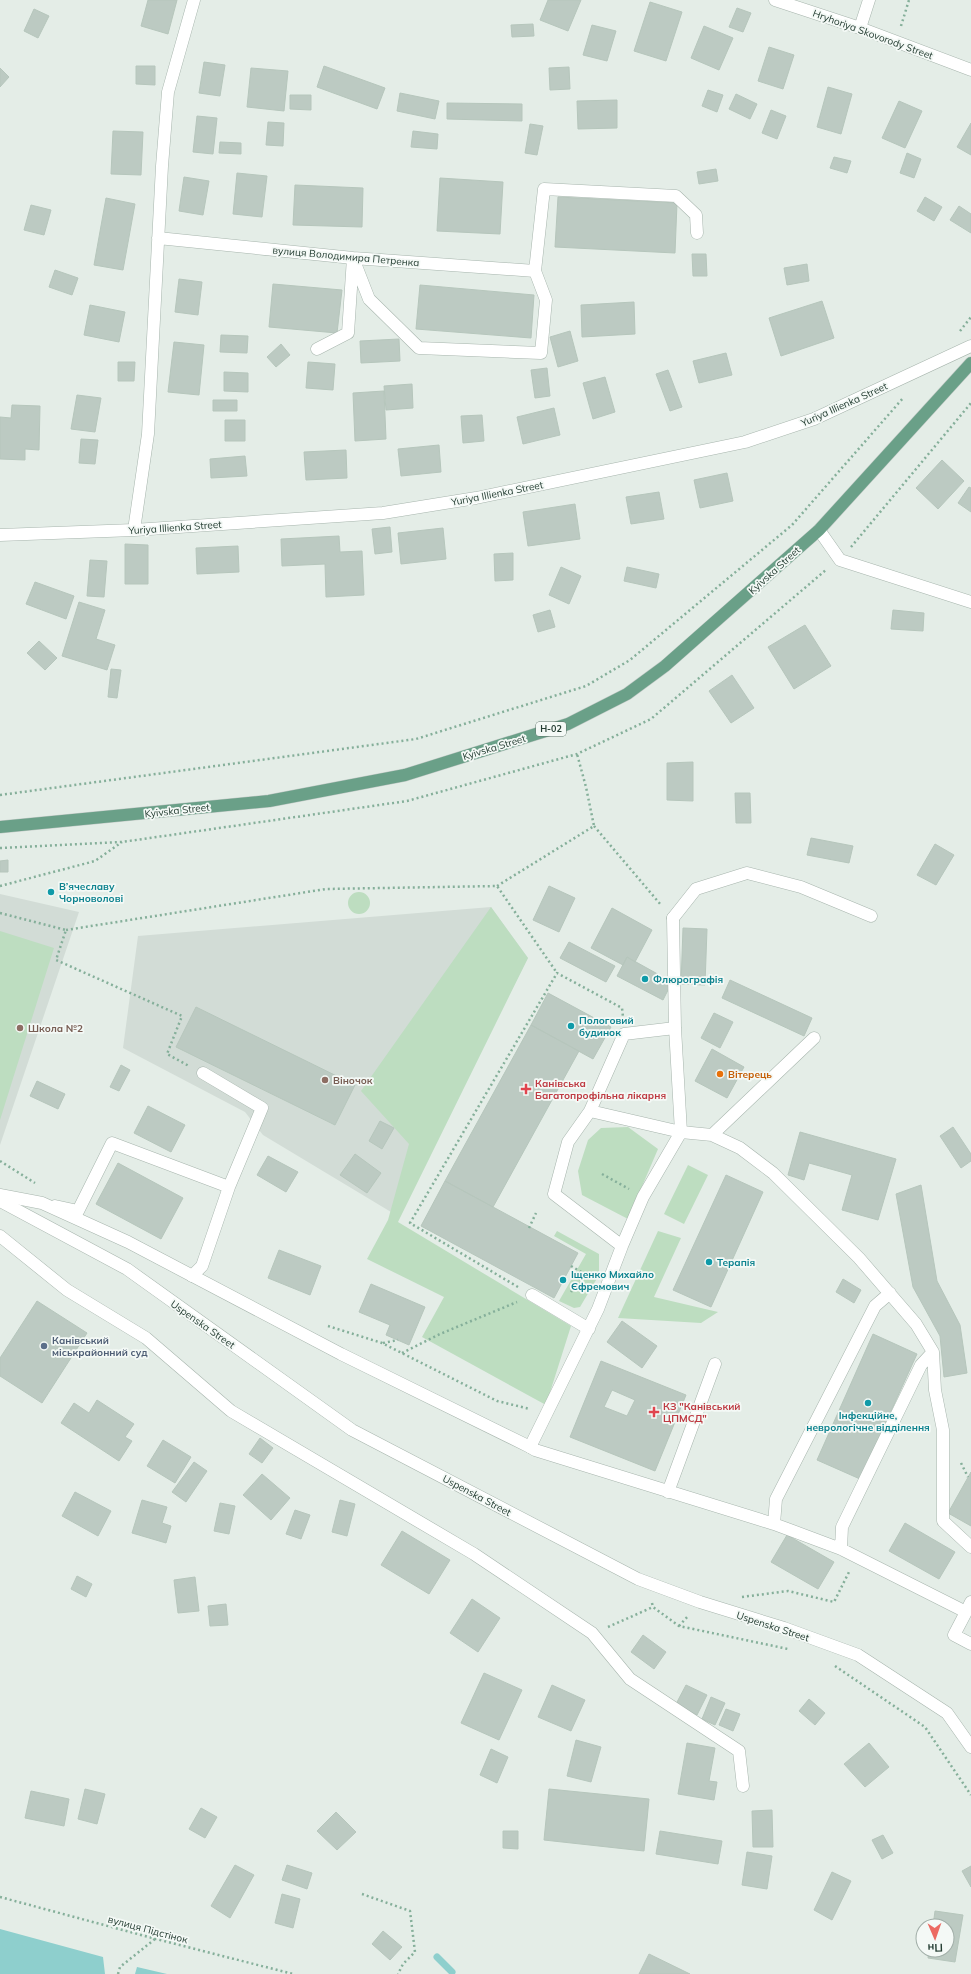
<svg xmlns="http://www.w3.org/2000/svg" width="971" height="1974" font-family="Mulish,sans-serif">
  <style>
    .built { fill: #d2dcd6 }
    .green { fill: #bdddc0 }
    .water { fill: #8ecfcd }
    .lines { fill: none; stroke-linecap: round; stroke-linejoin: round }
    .stream { stroke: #8ecfcd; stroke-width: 7 }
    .building { fill: #bccac2; stroke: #b6c6bc; fill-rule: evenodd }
    .service-casing { stroke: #a7b5ad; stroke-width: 13 }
    .minor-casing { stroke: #a7b5ad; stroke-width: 13 }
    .tertiary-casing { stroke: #a7b5ad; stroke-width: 13 }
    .primary-casing { stroke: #c2c9c6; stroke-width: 13 }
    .path { stroke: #85af9a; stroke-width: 2.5; stroke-dasharray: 2 3; stroke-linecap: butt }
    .service { stroke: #fff; stroke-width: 12 }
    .minor { stroke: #fff; stroke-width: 12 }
    .tertiary { stroke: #fff; stroke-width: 12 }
    .primary { stroke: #6aa088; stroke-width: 12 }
    .culture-dot { fill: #0f9aa8; stroke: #f4f9f6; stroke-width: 1.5 }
    .education-dot { fill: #8d6e63; stroke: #f4f9f6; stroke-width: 1.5 }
    .food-dot { fill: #e8710a; stroke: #f4f9f6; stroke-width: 1.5 }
    .health-dot { fill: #e0444e; stroke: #f4f9f6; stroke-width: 1.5 }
    .service-dot { fill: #5c6f8a; stroke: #f4f9f6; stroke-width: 1.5 }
    .labels { text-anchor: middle; stroke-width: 3.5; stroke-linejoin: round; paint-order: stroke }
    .shield { fill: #f4f9f6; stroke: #62756d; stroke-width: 1 }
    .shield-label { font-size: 9px; font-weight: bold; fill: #243d32 }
    .street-label { font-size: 10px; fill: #243d32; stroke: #f4f9f6 }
    .culture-label { font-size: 10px; font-weight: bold; fill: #0d838f; stroke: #f4f9f6; text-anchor: start }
    .education-label { font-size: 10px; font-weight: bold; fill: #785e54; stroke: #f4f9f6; text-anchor: start }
    .food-label { font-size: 10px; font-weight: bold; fill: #c56008; stroke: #f4f9f6; text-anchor: start }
    .health-label { font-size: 10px; font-weight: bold; fill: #be3a42; stroke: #f4f9f6; text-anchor: start }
    .service-label { font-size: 10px; font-weight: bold; fill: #4e5e75; stroke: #f4f9f6; text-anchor: start }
  </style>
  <rect width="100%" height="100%" fill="#e4ede7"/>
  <path class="built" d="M0 894 79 912 0 1145Z
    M491 907 528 958 396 1215 263 1135 245 1112 123 1048 138 936Z"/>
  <path class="green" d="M348 903a11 11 0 1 1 22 0a11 11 0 1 1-22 0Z
    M491 907 528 958 398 1222 571 1326 546 1405 422 1337 444 1297 367 1259 388 1220 409 1144 361 1091Z
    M0 931 54 948 0 1120Z
    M628 1127 658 1149 628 1219 582 1195 578 1171 588 1140 601 1128Z
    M688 1165 708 1175 684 1224 664 1214Z
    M557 1231 599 1254V1275L580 1307 574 1308 559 1301 586 1254 554 1236Z
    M658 1231 681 1238 654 1297 718 1312 701 1323 618 1318Z"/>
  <path class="water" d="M0 1929 103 1957 105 1974H0Z
    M137 1967 167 1974H135Z"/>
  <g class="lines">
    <path class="stream" d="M437 1957 452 1972"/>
  </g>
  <path class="building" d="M148 0H177L168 34 141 26Z
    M548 0H581L568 31 540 20Z
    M650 2 682 12 666 61 634 51Z
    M737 8 751 13 743 32 729 27Z
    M34 9 49 16 38 38 24 31Z
    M533 24 534 36 512 37 511 25Z
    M592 25 616 31 607 61 583 55Z
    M704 26 733 38 719 70 691 58Z
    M769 47 794 55 783 89 758 81Z
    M204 62 225 65 220 96 199 93Z
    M136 66H155V85L136 84Z
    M324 66 385 88 377 109 317 87Z
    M569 67 570 89 550 90 549 68Z
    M0 68 9 77 0 87Z
    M251 68 288 71 284 111 247 107Z
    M828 87 852 94 841 134 817 127Z
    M708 90 723 95 717 112 702 106Z
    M400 93 439 101 435 119 397 111Z
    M736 94 757 104 750 119 729 109Z
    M290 95H311V110L290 109Z
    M617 100V128L578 129 577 101Z
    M899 101 922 111 905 148 882 138Z
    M447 103 522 104V121L447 119Z
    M771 110 786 116 777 139 762 133Z
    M197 116 217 118 213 154 193 152Z
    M268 122 284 123 283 146 266 145Z
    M971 123V155L957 147Z
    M530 124 543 126 537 155 525 153Z
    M113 131 143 132 141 175 111 174Z
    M413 131 438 134 437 149 411 147Z
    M220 142 241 143V154L219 153Z
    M907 153 921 159 914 178 900 173Z
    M834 157 851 161 847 173 830 168Z
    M716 169 718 181 699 184 697 172Z
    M237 173 267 176 262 217 233 214Z
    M184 177 209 181 203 215 179 211Z
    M440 178 503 182 500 234 437 231Z
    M295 185 363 188 362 227 293 225Z
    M558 197 677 203 675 253 555 247Z
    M925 197 942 207 934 221 917 211Z
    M106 198 135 204 123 270 94 265Z
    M31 205 51 210 44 235 24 230Z
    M959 206 971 214V233L950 220Z
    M692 254H706L707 276H693Z
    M807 264 809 281 787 285 784 268Z
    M55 270 78 278 72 295 49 287Z
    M179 279 202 282 198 315 175 312Z
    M273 284 342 290 337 333 269 327Z
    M420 285 534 295 531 338 416 329Z
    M822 301 834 338 781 356 769 318Z
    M634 302 635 334 582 337 581 305Z
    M90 305 125 312 119 342 84 335Z
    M570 331 578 361 558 367 550 337Z
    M221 335 248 336 247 353 220 352Z
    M399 339 400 361 361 363 360 341Z
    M174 342 204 345 199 395 168 392Z
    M281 344 290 355 276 367 267 357Z
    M726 353 732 375 699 383 693 361Z
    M118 362H135L134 381H118Z
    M308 362 335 364 333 390 306 388Z
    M547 368 550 396 535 398 531 370Z
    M668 370 682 407 670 411 656 374Z
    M224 372 248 373V392L224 391Z
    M605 377 615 412 593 419 583 383Z
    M412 384 413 408 386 410 384 386Z
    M384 391 386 439 355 441 353 393Z
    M77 395 101 398 95 432 71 429Z
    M213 400H237V411H213Z
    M12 405 40 406 39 450 25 449V460L0 459V417L11 418Z
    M554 408 560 435 523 444 517 417Z
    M482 415 484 441 463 443 461 416Z
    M225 420H245V441H225Z
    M81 439 98 440 95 464 79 463Z
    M439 445 441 472 401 476 398 449Z
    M346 450 347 478 306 480 304 452Z
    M245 456 247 476 211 478 210 459Z
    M942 460 964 481 938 509 916 488Z
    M727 473 733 501 700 508 694 480Z
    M969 487 971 488V512L958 503Z
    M659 492 664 519 631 524 626 497Z
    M575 504 580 539 528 546 523 512Z
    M390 527 392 552 375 554 372 529Z
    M443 528 446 559 401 564 398 533Z
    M339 536 340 552 362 551 364 595 326 597 325 564 282 566 281 539Z
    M125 544 148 545V584H125Z
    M238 546 239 572 197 574 196 548Z
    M513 553V580L495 581 494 554Z
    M90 560 107 561 104 597 87 596Z
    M561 567 581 576 569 604 549 595Z
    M627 567 659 574 656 588 624 581Z
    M35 582 74 596 66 619 26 604Z
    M79 602 105 610 96 639 115 645 107 670 62 656Z
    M550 610 555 627 538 632 533 615Z
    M893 610 924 613 923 631 891 629Z
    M805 625 831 666 794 689 768 647Z
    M39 641 57 658 45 670 27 653Z
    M111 669 121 670 117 698 108 697Z
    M732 675 754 708 731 723 709 691Z
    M693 762V801L667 800V763Z
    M735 793H750L751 823H736Z
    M811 838 853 846 849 863 807 855Z
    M935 844 954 855 936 885 917 875Z
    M8 860V872H0V861Z
    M549 886 575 898 559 932 533 920Z
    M612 908 652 930 635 962 627 957 623 965 591 948Z
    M683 928 707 929 705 985 681 984Z
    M569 942 615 966 606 982 560 958Z
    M627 957 672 982 663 1000 617 976Z
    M730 980 812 1018 804 1036 722 998Z
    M548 993 611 1027 593 1059 531 1025Z
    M196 1007 355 1085 335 1125 176 1047Z
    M714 1013 733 1022 720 1048 701 1038Z
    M531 1025 579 1051 493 1207 445 1181Z
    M712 1049 744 1067 727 1098 695 1081Z
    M121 1065 130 1070 119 1091 110 1087Z
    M37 1081 65 1094 58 1109 30 1096Z
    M148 1106 185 1125 171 1152 134 1133Z
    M380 1121 394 1128 382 1149 369 1141Z
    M953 1127 971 1154V1161L961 1168 940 1136Z
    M800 1132 896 1159 878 1220 842 1210 852 1175 809 1163 804 1180 788 1175Z
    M355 1154 381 1173 367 1193 340 1175Z
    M268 1156 298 1172 286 1192 257 1175Z
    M118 1163 183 1198 161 1239 96 1204Z
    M726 1175 763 1192 711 1307 673 1290Z
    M445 1181 578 1253 554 1298 421 1226Z
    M921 1185 937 1281 960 1325 967 1373 944 1377 940 1336 913 1287 896 1194Z
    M279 1250 321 1266 310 1295 268 1278Z
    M843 1279 861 1290 854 1303 836 1292Z
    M371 1284 425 1307 409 1345 386 1335 390 1325 359 1312Z
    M37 1301 87 1333 42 1403 0 1376V1358Z
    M622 1321 657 1346 642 1368 607 1342Z
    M873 1334 917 1354 860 1479 817 1460Z
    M601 1361 686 1395 655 1471 570 1437ZM612 1390 635 1400 627 1416 604 1407Z
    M97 1400 134 1424 125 1437 132 1441 119 1461 61 1423 74 1403 89 1413Z
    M260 1438 273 1448 262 1463 249 1454Z
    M163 1440 191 1457 175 1483 147 1466Z
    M194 1462 207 1471 186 1502 172 1492Z
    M971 1472V1526L948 1513Z
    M262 1474 290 1498 271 1520 243 1495Z
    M75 1492 111 1511 98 1536 62 1516Z
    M142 1500 167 1507 162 1523 171 1526 166 1543 132 1533Z
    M340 1500 355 1504 347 1536 332 1532Z
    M220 1503 235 1506 229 1534 214 1531Z
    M295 1510 310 1515 301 1539 286 1534Z
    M905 1523 955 1552 939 1579 889 1551Z
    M402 1531 450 1560 429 1594 381 1565Z
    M787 1535 834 1562 818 1589 771 1562Z
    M77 1576 92 1584 86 1597 71 1589Z
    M195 1577 199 1611 178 1613 174 1580Z
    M472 1599 500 1618 478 1652 450 1633Z
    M226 1604 228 1625 210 1626 208 1606Z
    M643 1635 666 1652 654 1669 631 1652Z
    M484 1673 522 1690 499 1740 461 1723Z
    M552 1685 585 1700 571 1731 538 1717Z
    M686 1685 707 1695 697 1715 676 1704Z
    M711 1697 725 1703 715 1725 702 1719Z
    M809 1699 825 1713 815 1725 799 1711Z
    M726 1709 740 1714 733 1731 719 1725Z
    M576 1740 601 1747 591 1782 567 1776Z
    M687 1743 715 1748 709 1781 717 1782 714 1800 678 1794Z
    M869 1743 889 1767 865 1787 844 1764Z
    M491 1749 508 1757 497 1783 480 1775Z
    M85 1789 105 1794 97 1824 78 1819Z
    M549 1789 649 1799 644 1851 544 1840Z
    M31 1791 69 1799 64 1826 25 1818Z
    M201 1808 217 1817 205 1838 189 1829Z
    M772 1810 773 1847H753L752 1811Z
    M336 1812 356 1832 337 1850 317 1831Z
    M503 1831H518V1849L503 1848Z
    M660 1831 722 1841 718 1864 656 1854Z
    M883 1835 893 1853 882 1859 872 1840Z
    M747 1852 772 1856 767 1889 742 1885Z
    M235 1865 254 1875 230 1918 211 1906Z
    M287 1865 312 1873 307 1889 282 1880Z
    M971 1866V1887L962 1871Z
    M832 1872 851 1881 832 1920 814 1910Z
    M282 1894 300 1899 293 1928 275 1923Z
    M935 1911 963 1915 955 1962 928 1958 929 1950H947V1926H933Z
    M383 1931 402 1947 390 1960 372 1944Z
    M649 1954 690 1974H639Z"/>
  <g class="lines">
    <defs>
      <path id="service" d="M860 28 869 0
        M590 1111 624 1034 675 1028
        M712 1135 814 1038
        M55 1206 78 1211 112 1143 229 1187
        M622 1246 554 1194 568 1142 590 1111 681 1132 675 1028 673 918
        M192 1276 202 1266 229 1187 262 1108 203 1073
        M532 1295 589 1329
        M668 1492 715 1364
        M774 1524 776 1499 875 1306 890 1293
        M971 1547 943 1521V1430L935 1390 933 1352 916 1324 859 1258 773 1173 740 1148 712 1135 681 1132 643 1197 622 1246 598 1309 530 1447 535 1450 774 1524 841 1549 966 1612 971 1602
        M841 1549 842 1527 921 1365 933 1352
        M966 1612 954 1635 971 1644"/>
      <path id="minor" d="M775 0 860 28 971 70
        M158 238 353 258 535 271
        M317 349 348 333 353 258 369 299 419 348 541 353 546 300 535 271 544 189 676 196 696 215 697 233
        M134 530 148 434 162 166 168 92 194 0
        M0 535 134 530 383 513 476 498 745 442 814 419 971 346
        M673 918 696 889 747 873 801 887 871 916
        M0 1195 42 1203 128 1242 341 1354 530 1447
        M0 1236 67 1290 146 1338 231 1411 474 1554 592 1633 630 1679 739 1751 743 1786"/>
      <path id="tertiary" d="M819 530 840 560 971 602
        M0 1201 127 1269 352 1430 638 1579 700 1602 784 1628 858 1655 947 1713 971 1747"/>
      <path id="primary" d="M0 827 269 801 405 775 568 724 627 694 665 666 819 530 971 363"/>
    </defs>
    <use href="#service" class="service-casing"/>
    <use href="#minor" class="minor-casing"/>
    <use href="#tertiary" class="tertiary-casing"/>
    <use href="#primary" class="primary-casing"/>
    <path class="path" d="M901 26 909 0
      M960 331 971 317
      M851 547 971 403
      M0 795 416 739 586 686 630 660 792 525 904 397
      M594 826 661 905
      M0 848 122 842 407 801 577 754 651 719 827 569
      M0 886 95 861 122 842
      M497 886 594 826 586 787 577 754
      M0 913 66 930 56 960 182 1016 167 1054 189 1066
      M66 930 326 889 497 886 557 973
      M0 1161 35 1183
      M602 1174 629 1189
      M529 1228 536 1213
      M571 1266 583 1273 571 1292
      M518 1287 410 1223 557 973 622 1008 623 1017
      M328 1326 382 1343 497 1401 530 1409
      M383 1343 398 1340
      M402 1353 440 1334 517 1302
      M961 1463 968 1477
      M742 1597 788 1591 834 1602 849 1572
      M652 1603 653 1607 679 1626 788 1649
      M679 1626 688 1616
      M608 1627 653 1607
      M835 1666 925 1727 971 1795
      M362 1894 410 1911 415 1952 403 1964 398 1974
      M0 1897 156 1939 293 1974
      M118 1974 120 1967 155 1939"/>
    <use href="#service" class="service"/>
    <use href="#minor" class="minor"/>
    <use href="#tertiary" class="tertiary"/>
    <use href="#primary" class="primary"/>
  </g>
  <g class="culture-dot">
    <circle cx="51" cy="892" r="4"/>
    <circle cx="645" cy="979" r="4"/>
    <circle cx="571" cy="1026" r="4"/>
    <circle cx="709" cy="1262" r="4"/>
    <circle cx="563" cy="1280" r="4"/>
    <circle cx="868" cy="1403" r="4"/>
  </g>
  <g class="education-dot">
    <circle cx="20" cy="1028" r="4"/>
    <circle cx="325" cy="1080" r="4"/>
  </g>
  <circle class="food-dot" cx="720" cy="1074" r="4"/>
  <g class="health-dot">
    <path d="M524 1083h4v4h4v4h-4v4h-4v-4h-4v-4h4z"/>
    <path d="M652 1406h4v4h4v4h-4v4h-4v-4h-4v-4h4z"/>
  </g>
  <circle class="service-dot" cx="44" cy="1346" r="4"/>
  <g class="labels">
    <rect class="shield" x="536" y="722" width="30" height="14" rx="3"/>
    <g class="shield-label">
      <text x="551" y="732">Н-02</text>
    </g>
    <g class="street-label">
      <text transform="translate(873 34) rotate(20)" y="4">Hryhoriya Skovorody Street</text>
      <text transform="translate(346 256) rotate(5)" y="4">вулиця Володимира Петренка</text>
      <text transform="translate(844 404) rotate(-24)" y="4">Yuriya Illienka Street</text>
      <text transform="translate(497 493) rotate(-11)" y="4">Yuriya Illienka Street</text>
      <text transform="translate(175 527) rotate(-4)" y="4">Yuriya Illienka Street</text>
      <text transform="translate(774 570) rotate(-42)" y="4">Kyivska Street</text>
      <text transform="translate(494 747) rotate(-17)" y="4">Kyivska Street</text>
      <text transform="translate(177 810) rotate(-6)" y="4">Kyivska Street</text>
      <text transform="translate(203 1324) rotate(35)" y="4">Uspenska Street</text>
      <text transform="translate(477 1495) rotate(28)" y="4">Uspenska Street</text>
      <text transform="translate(773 1626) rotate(18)" y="4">Uspenska Street</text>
      <text transform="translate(148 1929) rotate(15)" y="4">вулиця Підстінок</text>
    </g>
    <g class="culture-label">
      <text x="59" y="890">В’ячеславу<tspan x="59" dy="12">Чорноволові</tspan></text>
      <text x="653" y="983">Флюрографія</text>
      <text x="579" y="1024">Пологовий<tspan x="579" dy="12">будинок</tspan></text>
      <text x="717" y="1266">Терапія</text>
      <text x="571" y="1278">Іщенко Михайло<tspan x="571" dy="12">Єфремович</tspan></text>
      <text x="868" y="1419" text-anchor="middle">Інфекційне,<tspan x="868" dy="12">неврологічне відділення</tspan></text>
    </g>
    <g class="education-label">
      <text x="28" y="1032">Школа №2</text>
      <text x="333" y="1084">Віночок</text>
    </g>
    <g class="food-label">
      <text x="728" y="1078">Вітерець</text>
    </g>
    <g class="health-label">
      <text x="535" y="1087">Канівська<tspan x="535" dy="12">Багатопрофільна лікарня</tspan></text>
      <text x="663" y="1410">КЗ "Канівський<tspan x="663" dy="12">ЦПМСД"</tspan></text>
    </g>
    <g class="service-label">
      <text x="52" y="1344">Канівський<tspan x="52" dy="12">міськрайонний суд</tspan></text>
    </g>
  </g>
  <g transform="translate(935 1938) rotate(178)"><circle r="19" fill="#f4f9f6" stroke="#a1aea8"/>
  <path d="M0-3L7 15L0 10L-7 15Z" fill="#ec6a62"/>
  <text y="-6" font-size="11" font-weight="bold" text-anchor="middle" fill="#243d32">Пн</text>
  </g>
</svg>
